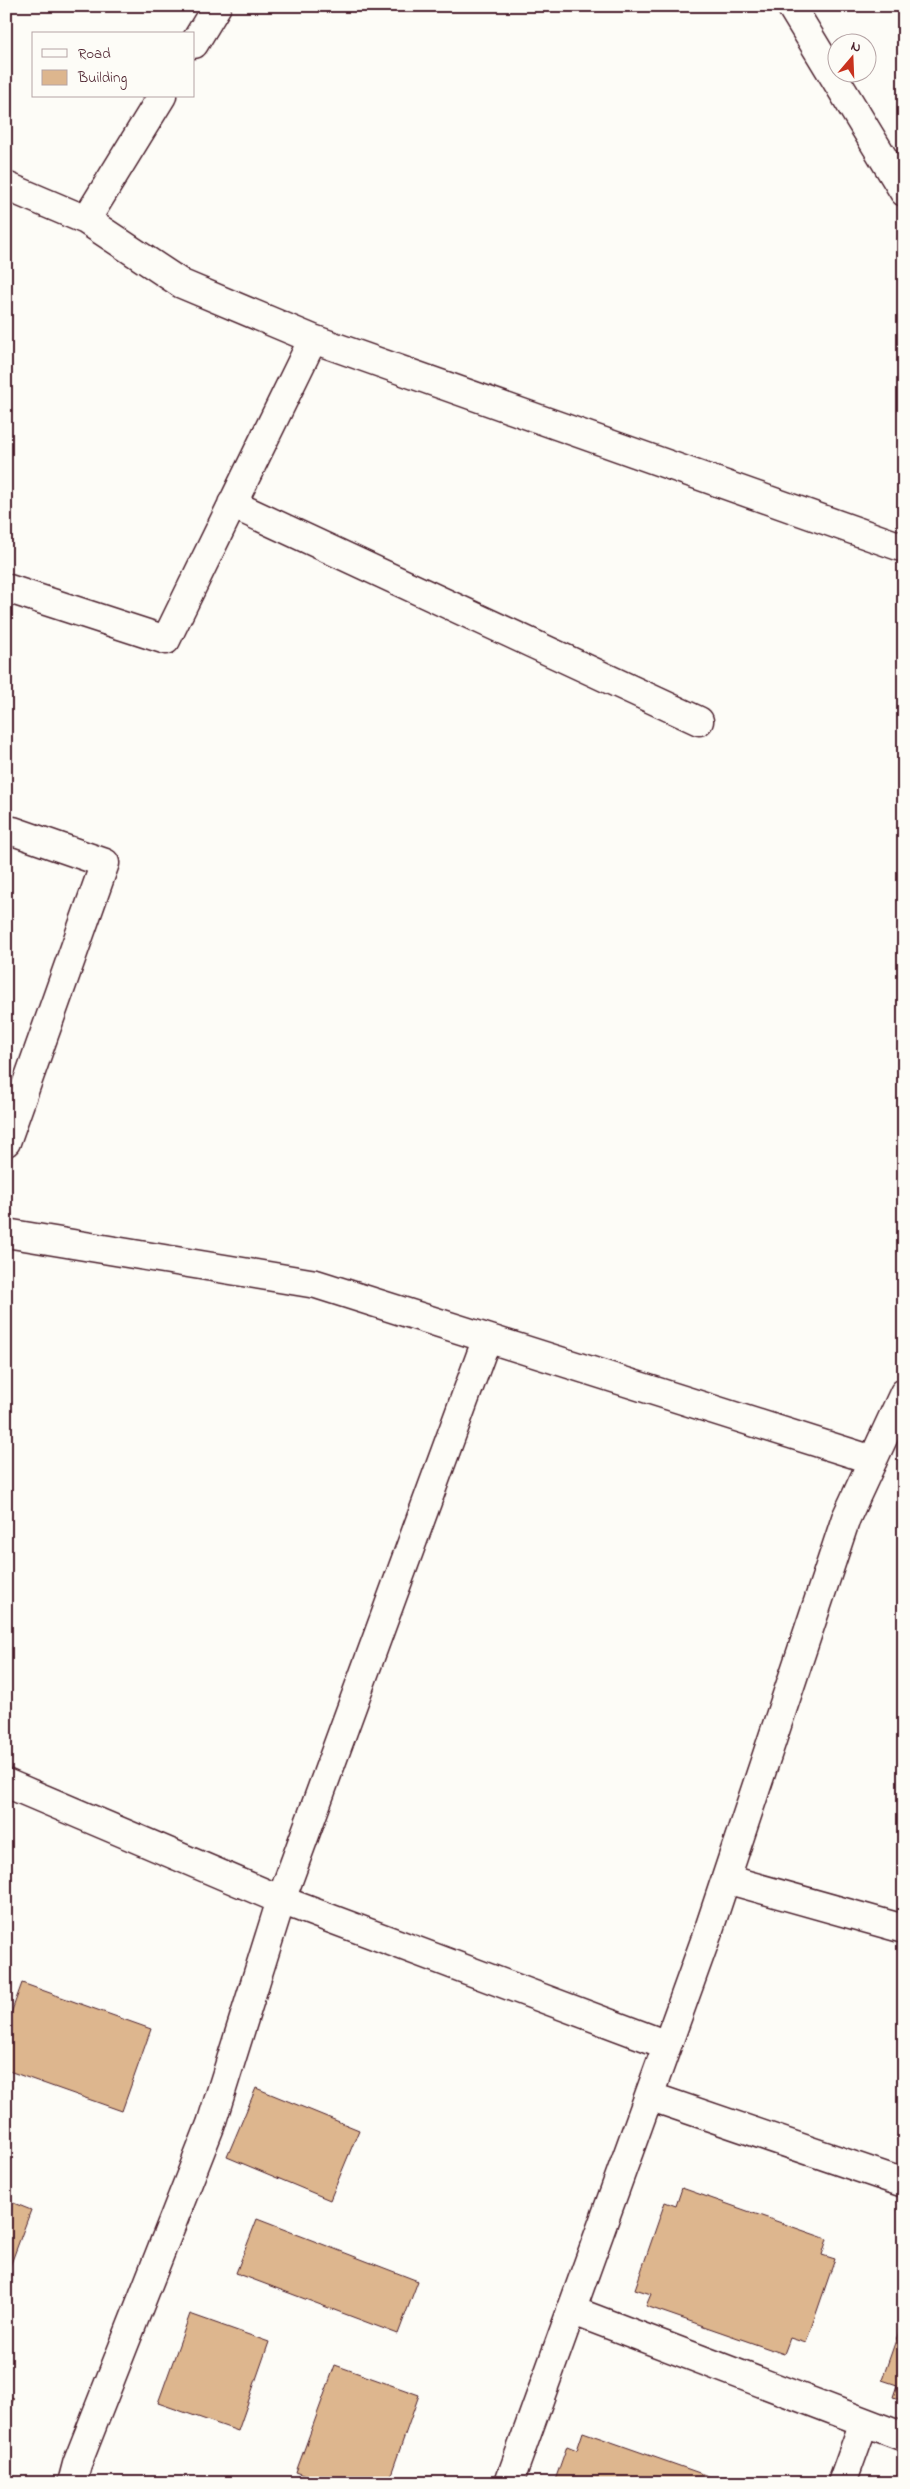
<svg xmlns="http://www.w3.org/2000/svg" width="910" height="2489" font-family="'Indie Flower',sans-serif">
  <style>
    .building { fill: #ddb68e; stroke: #4a1f2b }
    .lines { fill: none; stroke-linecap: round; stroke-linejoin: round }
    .minor-casing { stroke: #4a1f2b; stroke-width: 31 }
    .minor { stroke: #fdfcf7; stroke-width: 28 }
  </style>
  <rect width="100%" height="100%" fill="#fdfcf7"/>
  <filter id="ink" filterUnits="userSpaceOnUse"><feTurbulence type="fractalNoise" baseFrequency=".02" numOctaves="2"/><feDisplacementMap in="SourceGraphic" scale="10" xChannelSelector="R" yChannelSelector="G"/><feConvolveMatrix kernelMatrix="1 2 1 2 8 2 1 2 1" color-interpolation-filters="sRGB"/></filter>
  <g filter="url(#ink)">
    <path class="building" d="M22 1983 151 2029 122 2111 6 2070V2027Z
      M256 2088 359 2130 330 2200 227 2157Z
      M682 2188 827 2239 822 2255 835 2259 806 2343 790 2338 784 2354 646 2306 651 2294 635 2289 665 2202 676 2206Z
      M6 2200 31 2210 9 2269 6 2268Z
      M257 2219 418 2281 398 2334 236 2273Z
      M6 2298 12 2300 6 2317Z
      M190 2314 269 2342 238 2431 158 2403Z
      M904 2317V2401L893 2397 897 2385 882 2380Z
      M335 2365 419 2395 388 2483H325L296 2472Z
      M6 2395 14 2398 6 2418Z
      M583 2432 728 2483H554L567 2446 577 2450Z"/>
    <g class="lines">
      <defs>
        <path id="minor" d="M791 6 904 192
          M194 44 217 6
          M162 96 86 220 182 284 313 339 904 548
          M6 186 86 220
          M232 504 699 721
          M6 588 166 640 313 339
          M6 1142 105 863 13 831
          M6 1233 316 1284 873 1460
          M6 1783 281 1900 667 2045
          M726 1879 904 1929
          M649 2096 904 2183
          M571 2310 904 2437
          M72 2483 77 2464 211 2124 281 1900 487 1338
          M509 2483 707 1935 846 1518 904 1393
          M842 2483 864 2422"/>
      </defs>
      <use href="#minor" class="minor-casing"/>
      <use href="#minor" class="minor"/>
    </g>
  </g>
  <rect width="910" height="2489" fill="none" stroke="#fdfcf7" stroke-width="25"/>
  <rect x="12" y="12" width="885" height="2464" fill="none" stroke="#4a1f2b" stroke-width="2" filter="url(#ink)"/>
  <rect x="32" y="32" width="162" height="65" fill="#fdfcf7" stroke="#b5a4a5"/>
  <rect x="42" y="49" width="25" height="8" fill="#fdfcf7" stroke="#b5a4a5"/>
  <text x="78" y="58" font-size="15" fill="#4a1f2b">Road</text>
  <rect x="42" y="70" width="25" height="15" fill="#ddb68e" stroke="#b5a4a5"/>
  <text x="78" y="82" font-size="15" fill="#4a1f2b">Building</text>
  <g transform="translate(852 58) rotate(19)"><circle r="24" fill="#fdfcf7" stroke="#b5a4a5"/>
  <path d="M0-4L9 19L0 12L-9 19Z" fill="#c8321e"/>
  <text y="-8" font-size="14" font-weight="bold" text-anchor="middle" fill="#4a1f2b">N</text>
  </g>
</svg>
